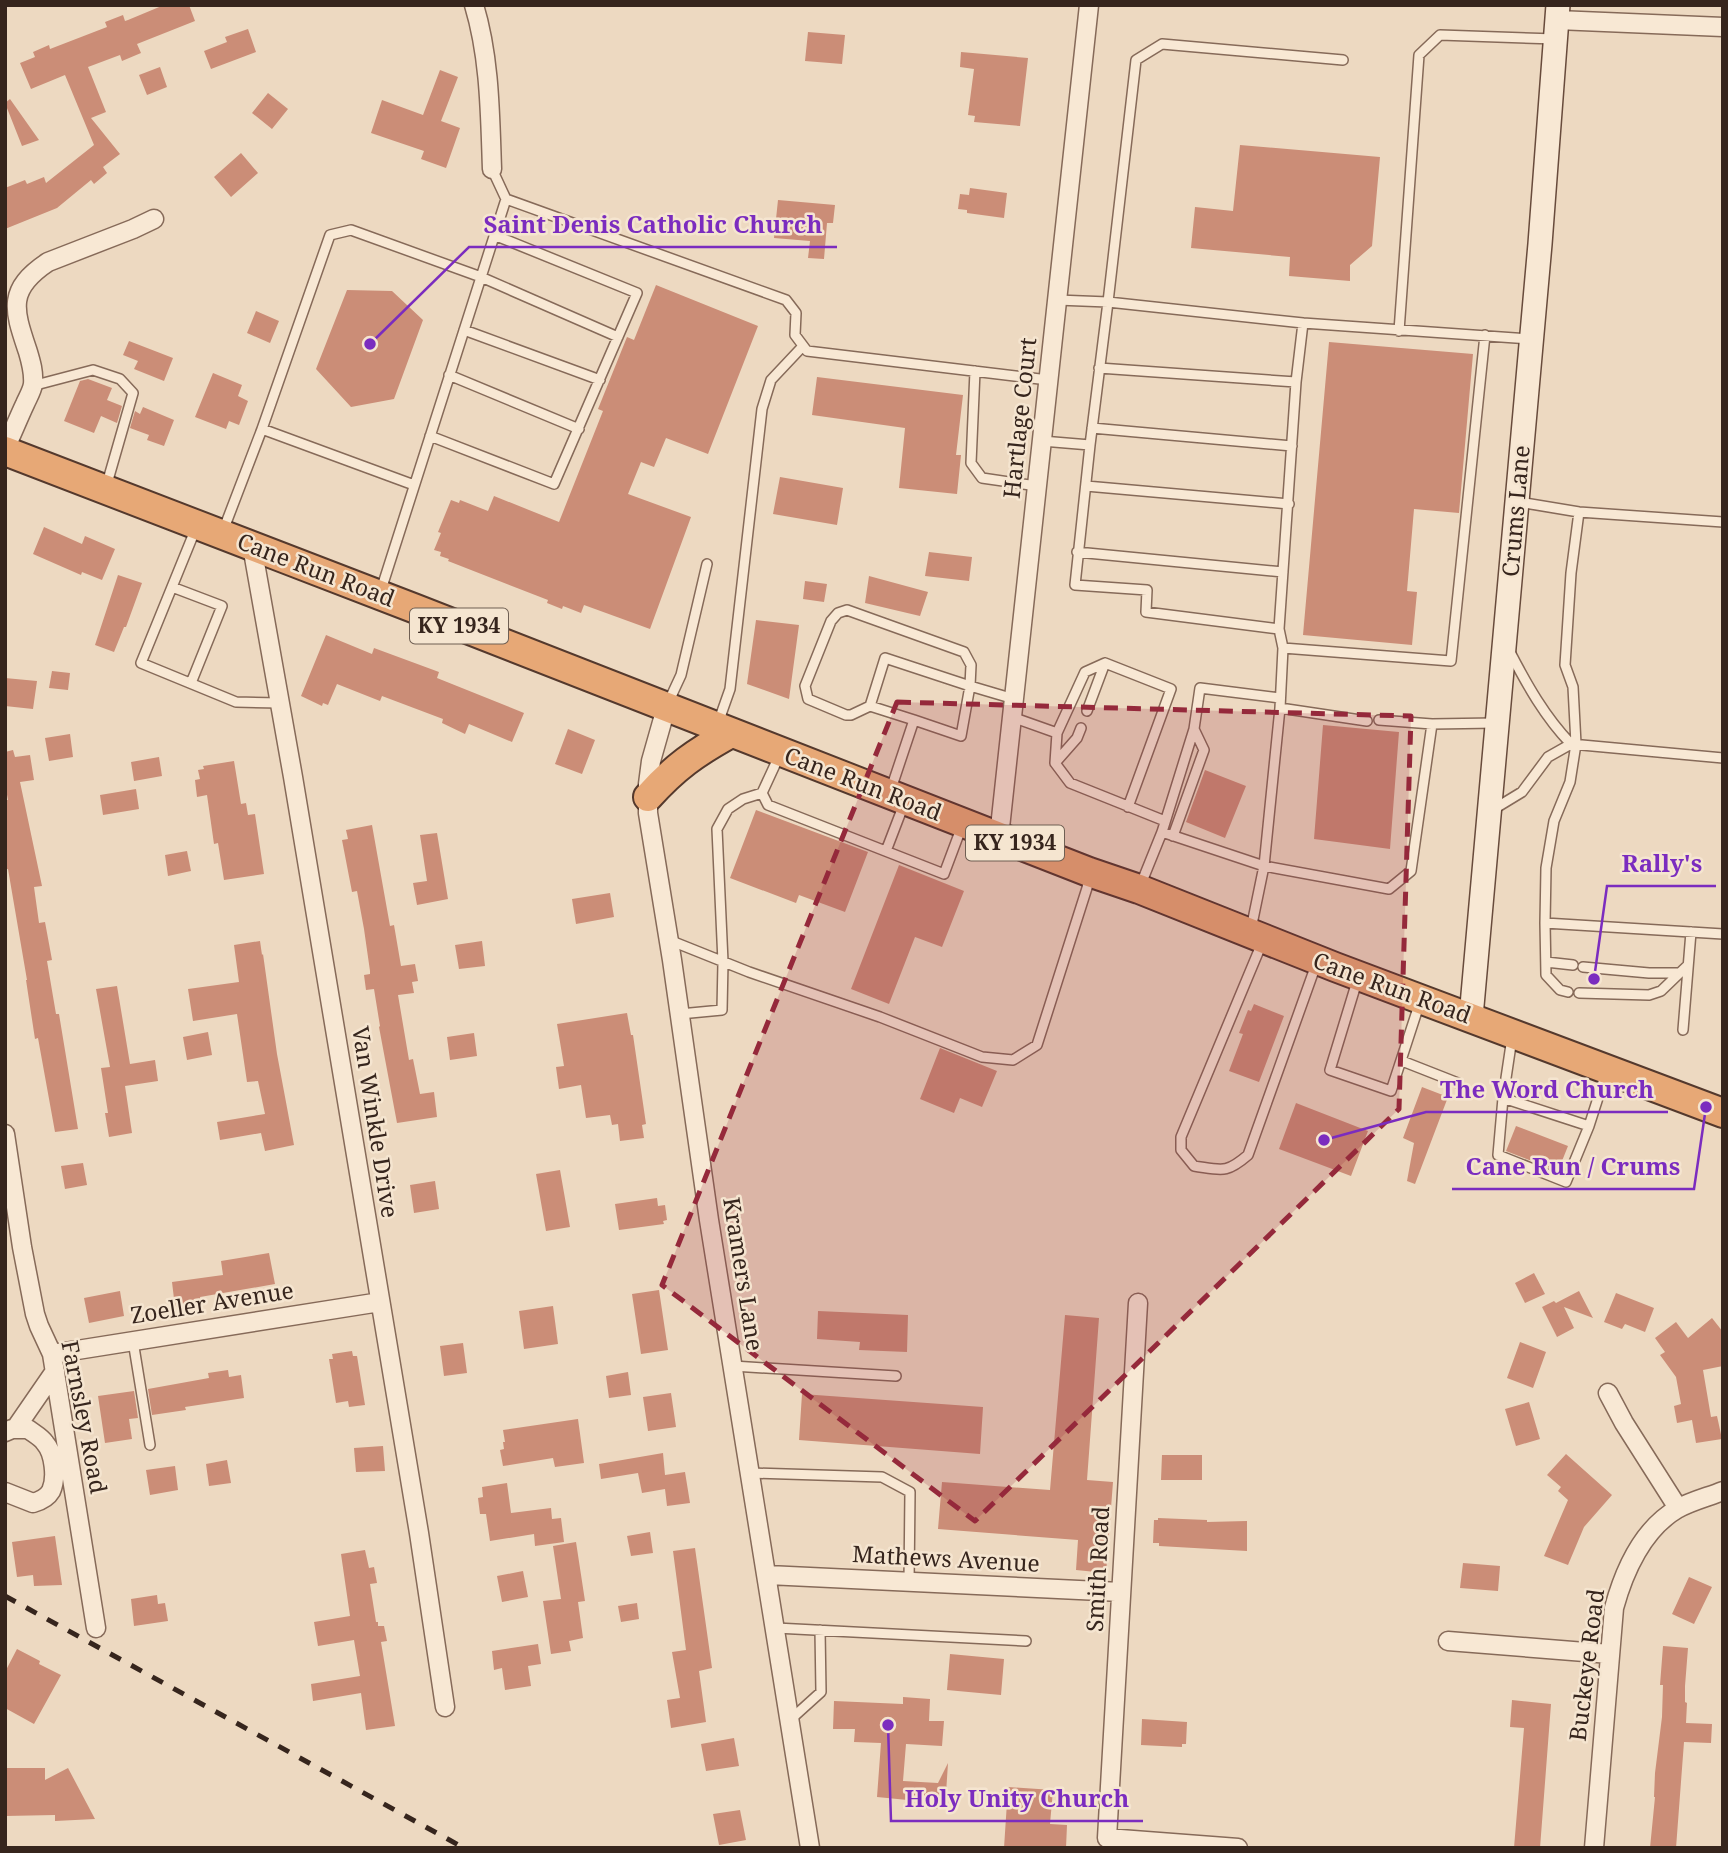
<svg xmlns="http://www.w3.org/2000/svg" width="1728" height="1853" font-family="'Noto Serif',serif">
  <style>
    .building { fill: #cb8d77 }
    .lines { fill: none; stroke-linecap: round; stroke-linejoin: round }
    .service-casing { stroke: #866a59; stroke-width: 12 }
    .minor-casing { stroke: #866a59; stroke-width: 21 }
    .secondary-casing { stroke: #684b3c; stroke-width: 26 }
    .trunk-casing { stroke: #54392d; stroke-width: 32 }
    .service { stroke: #f8e8d4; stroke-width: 9 }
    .minor { stroke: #f8e8d4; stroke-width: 18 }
    .secondary { stroke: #f8e8d4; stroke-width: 23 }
    .trunk { stroke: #e7a876; stroke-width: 28 }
    .rail { stroke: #36251d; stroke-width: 5; stroke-dasharray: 12 12; stroke-linecap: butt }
    .marked { fill: #95293b; fill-opacity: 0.2; stroke: #95293b; stroke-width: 5; stroke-dasharray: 14 9; stroke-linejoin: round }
    .labels { text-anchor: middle; stroke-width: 5; stroke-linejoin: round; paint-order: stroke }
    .shield { fill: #f5e5d0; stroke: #6f5f53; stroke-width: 2 }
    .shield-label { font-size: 21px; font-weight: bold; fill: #36251d }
    .street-label { font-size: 23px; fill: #36251d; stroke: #f5e5d0 }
    .leader { fill: none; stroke: #7b2cbf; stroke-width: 2.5 }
    .callout-dot { fill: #7b2cbf; stroke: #f5e5d0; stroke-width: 2.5 }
    .callout-label { font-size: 24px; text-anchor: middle; font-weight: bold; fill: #7b2cbf; stroke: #f5e5d0; stroke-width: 5; stroke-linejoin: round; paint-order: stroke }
  </style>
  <rect width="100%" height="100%" fill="#edd9c1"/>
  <path class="building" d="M164 5H189L195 21 137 44 141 53 122 61 120 55 88 67 106 112 91 118 120 154 103 167 107 173 94 184 91 180 57 208 5 229V188L25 180 27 184 44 177 46 183 94 145 65 75 31 89 20 63 35 57 33 52 49 45 50 49 107 27 105 22 123 15 125 21 128 20Z
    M248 29 256 52 211 69 204 51 227 42 225 37Z
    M808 32 845 35 842 64 805 61Z
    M961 52 1028 58 1020 126 974 122 975 116 968 115 974 69 960 67Z
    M160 67 167 87 147 95 139 75Z
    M440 70 458 77 441 121 460 128 446 168 421 159 424 151 371 133 382 100 423 115Z
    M268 93 288 109 272 129 252 113Z
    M10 99 39 140 22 146 5 103Z
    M1240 145 1380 157 1372 246 1350 265V281L1289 276 1290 257 1191 248 1195 207 1233 211Z
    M241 153 258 173 231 197 214 177Z
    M970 188 1007 193 1004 218 967 213V210L958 209 960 194 969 195Z
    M778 200 835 205 833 223H827L824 259 808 258 810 241 774 238Z
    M656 285 758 326 708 454 666 438 654 467 641 462 628 494 691 517 650 629 584 605 581 613 563 606 562 609 547 603 548 600 448 561 449 559 440 556 441 552 434 550 441 533 438 532 451 500 459 503 460 500 488 511 494 496 559 522 603 411 598 409 627 337 634 340Z
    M347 290 392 291 423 320 394 399 351 407 316 369Z
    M256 311 279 321 270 343 247 333Z
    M129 341 173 358 164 381 134 369 138 361 123 355Z
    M1329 342 1473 354 1459 513 1414 509 1407 591 1417 592 1412 645 1303 635Z
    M213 373 242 385 238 396 248 401 239 425 229 421 226 429 195 417Z
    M817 377 963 395 956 455H961L957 494 899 488 905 428 812 415Z
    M88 379 112 388 107 400 122 406 117 423 101 416 94 433 64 421 80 381Z
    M143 407 174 420 164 446 147 440 149 435 130 428 135 411 140 414Z
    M780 477 843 488 837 525 773 514Z
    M44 527 82 544 85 536 115 549 102 580 82 572 81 575 33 554Z
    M929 552 972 557 969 581 925 576Z
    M118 575 142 583 126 627H124L114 652 95 645Z
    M869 576 928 592 920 616 865 603Z
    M805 581 827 584 824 602 803 599Z
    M756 620 799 625 789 699 747 684Z
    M326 635 372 654 374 648 439 672 437 678 524 713 512 742 469 724 465 734 442 723 443 719 382 696 380 701 337 684 328 705 323 703 322 706 301 696Z
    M52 671 70 673 68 690 49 688Z
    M5 678 37 681 33 709 5 706Z
    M1323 725 1399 732 1390 849 1314 839Z
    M568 729 595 740 582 774 555 764Z
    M70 734 73 757 49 761 45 738Z
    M13 750 15 757 30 755 34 780 20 782 42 886 34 887 39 923 45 922 52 960 47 961 56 1014H59L78 1129 55 1132 38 1038 35 1039 26 980H27L8 869H5V800H8L5 784V752Z
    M159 757 162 776 134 781 131 762Z
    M234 761 241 804 246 803 248 815 255 814 264 874 224 880 218 843 214 844 207 795 197 797 195 780 200 779 198 770 204 769 203 766Z
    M1205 770 1246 786 1225 838 1186 822Z
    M136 789 139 809 103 815 100 795Z
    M756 810 868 852 845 912 799 895 796 903 730 878Z
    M372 825 390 926 394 925 401 966 415 964 418 981 412 982 414 993 398 995 409 1060 413 1059 420 1094 434 1092 437 1117 397 1123 379 1027 380 1026 374 989 366 990 364 975 370 974V971L364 929 357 891 352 892 342 840 348 839 346 830Z
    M437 833 448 899 417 905 413 883 427 881 420 835Z
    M187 851 191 871 168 876 165 855Z
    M899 865 964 891 942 947 915 937 889 1004 851 989Z
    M610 893 614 917 576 924 572 899Z
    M260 941 262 955 263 954 277 1054 294 1145 265 1151 261 1133 220 1140 217 1122 265 1114 258 1081 247 1082 237 1014 193 1021 188 989 239 982 234 945Z
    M482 941 485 966 459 969 455 945Z
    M117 986 130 1064 155 1060 158 1081 125 1086 132 1133 109 1137 105 1113H108L101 1068 110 1067 96 989Z
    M1254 1004 1284 1016 1259 1082 1229 1071 1243 1034 1239 1033 1248 1010 1251 1011Z
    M627 1013 631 1035H633L646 1124 642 1125 644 1138 620 1141 618 1124 612 1125 610 1115 586 1118 581 1085 559 1089 556 1067 564 1066 557 1024Z
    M208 1032 212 1055 187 1060 183 1037Z
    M474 1033 477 1056 450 1060 447 1037Z
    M940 1048 997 1071 982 1107 960 1098 954 1113 920 1099Z
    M1422 1087 1448 1097 1415 1184 1407 1181 1414 1143 1403 1138Z
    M1296 1103 1368 1131 1351 1176 1279 1149Z
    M1516 1126 1568 1146 1558 1171 1506 1151Z
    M83 1163 87 1185 65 1189 61 1166Z
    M560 1170 570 1227 546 1231 536 1174Z
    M435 1181 439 1209 414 1213 410 1185Z
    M657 1198 658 1206 665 1205 667 1220 663 1221 664 1224 619 1230 615 1204Z
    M269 1253 275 1284 200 1297 201 1304 175 1307 172 1282 223 1275 221 1261Z
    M1534 1273 1545 1294 1525 1303 1515 1283Z
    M659 1290 668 1350 641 1354 632 1294Z
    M120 1291 124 1316 89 1323 84 1298Z
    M1579 1291 1593 1318 1564 1307 1574 1328 1557 1337 1542 1307 1554 1301 1556 1303Z
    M1616 1293 1654 1308 1645 1332 1625 1324 1622 1329 1604 1322Z
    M553 1306 558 1344 524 1349 519 1311Z
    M818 1311 908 1315 907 1352 859 1350 860 1342 817 1339Z
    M1065 1315 1099 1318 1087 1480 1113 1482 1106 1573 1076 1570 1078 1540 938 1529 942 1482 1050 1490Z
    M1712 1318 1723 1332V1366L1703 1370 1711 1417 1717 1416 1722 1439 1696 1443 1692 1420 1677 1423 1674 1406 1681 1404 1676 1377 1660 1355 1665 1352 1655 1338 1676 1322 1688 1338Z
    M1520 1342 1546 1352 1533 1388 1507 1378Z
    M463 1343 467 1373 444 1376 440 1346Z
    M352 1351 353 1356H357L365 1405 349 1407 348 1401 336 1403 329 1359H333L332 1354Z
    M228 1370 229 1377 241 1375 244 1398 185 1407 186 1410 152 1415 148 1389 209 1378 208 1373Z
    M628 1372 631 1395 609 1398 606 1376Z
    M134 1391 138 1418 129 1419 132 1439 105 1443 98 1396Z
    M671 1393 676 1427 648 1431 643 1397Z
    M802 1394 983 1407 980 1454 799 1440Z
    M1529 1402 1540 1439 1516 1446 1505 1409Z
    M578 1419 584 1463 555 1467 553 1458 503 1466 500 1450 504 1449 503 1442H505L503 1430Z
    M383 1446 385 1471 356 1472 354 1448Z
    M663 1453 665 1475 685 1472 690 1503 667 1506 665 1489 642 1493 638 1473 601 1479 599 1464Z
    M1566 1454 1612 1495 1584 1527 1568 1565 1544 1556 1568 1500 1558 1491 1561 1487 1547 1475Z
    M1162 1455H1202V1480H1161Z
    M227 1460 231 1483 209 1486 206 1464Z
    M175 1466 178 1490 150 1495 146 1470Z
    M507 1483 511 1513 551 1508 552 1519 561 1518 564 1542 535 1546 534 1534 490 1541 486 1514H480L478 1498 483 1497 482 1487Z
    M1158 1518 1207 1520V1522L1247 1521V1551L1159 1546V1543H1153L1154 1520H1158Z
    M650 1532 653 1553 631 1556 627 1536Z
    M55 1536 62 1585 34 1586 33 1575 17 1577 12 1542Z
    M576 1542 585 1601 578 1602 583 1638 569 1641 571 1651 551 1654 543 1601 561 1599 553 1546Z
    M695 1548 712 1668 699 1671 706 1722 671 1728 667 1700 680 1698 672 1652 686 1650 673 1551Z
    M365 1550 369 1568 374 1567 377 1583 370 1584 376 1622H378V1626H384L387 1641 381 1642 395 1726 366 1730 361 1693 313 1701 311 1684 360 1676 354 1640 318 1646 314 1622 350 1616 341 1554Z
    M1463 1563 1500 1566 1498 1591 1460 1588Z
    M523 1571 528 1597 502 1602 497 1576Z
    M1689 1577 1712 1587 1694 1624 1672 1614Z
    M157 1595 158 1604 165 1603 168 1621 134 1626 131 1599Z
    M637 1603 639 1619 621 1622 618 1606Z
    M538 1644 541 1664 528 1666 531 1686 505 1690 502 1668 494 1670 492 1651Z
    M1663 1646 1688 1648 1685 1686V1702L1687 1703 1686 1723 1712 1724 1711 1743 1684 1742 1676 1848H1650L1655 1797H1654L1655 1773 1662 1717 1663 1685H1660Z
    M17 1649 40 1661 39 1664 61 1675 34 1724 5 1708V1672Z
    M950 1654 1004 1659 1001 1695 947 1690Z
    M903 1697 930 1699 929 1721H944L942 1746 906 1744 903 1781 938 1783 948 1763 945 1809 925 1808 928 1802 877 1797 881 1743 854 1742 855 1729H833L834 1701 903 1704Z
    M1512 1700 1551 1704 1540 1848H1514L1524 1728 1510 1727Z
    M1142 1719 1187 1722 1186 1744H1182V1747L1141 1745Z
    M734 1738 739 1766 706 1771 701 1744Z
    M5 1768H45V1780L68 1768 95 1819 55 1821V1815L5 1816Z
    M1008 1787 1053 1790 1050 1824 1067 1825 1066 1848H1004Z
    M740 1810 746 1840 719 1845 713 1814Z"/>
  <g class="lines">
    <defs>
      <path id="service" d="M492 169 506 199 786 300 796 313 795 335 807 351 1048 380
        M1057 300 1108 302 1303 323 1530 339
        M464 330 600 380
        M1399 331 1419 55 1440 35 1556 39
        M1099 368 1296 382
        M975 371 971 463 982 478 1037 486
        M449 375 579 429
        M32 386 93 370 120 379 133 393 106 487
        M1092 428 1292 446
        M262 429 330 235 351 230 481 277 618 337
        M430 436 554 484 637 293 494 235
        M1042 441 1090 445 1075 585 1147 590 1146 612 1279 629 1283 648 1280 708 1264 866 1251 929
        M1090 445 1108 302 1136 60 1162 44 1343 60
        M1086 486 1289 504
        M1519 502 1579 512 1723 522
        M1579 512 1571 573 1565 665 1573 687 1576 744 1570 782 1554 821 1546 868 1545 923 1723 934
        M196 528 141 663 236 702 280 703
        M223 531 262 429 414 485
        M1077 552 1283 572
        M172 587 222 606 191 683
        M381 590 506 199
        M1279 629 1296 382 1303 323
        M1283 648 1451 661 1485 335
        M668 703 681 675 707 564
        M870 706 851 715H846L808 699 805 686 831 621 838 613 847 610 964 652 971 665 970 686 1014 699
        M1280 708 1367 721
        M1087 711 1105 663
        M1012 717 1057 733 1055 763 1070 783 1165 821
        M1379 720 1432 724 1495 723
        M718 723 730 689 762 409 771 380 803 346
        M1057 733 1085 672 1105 663 1171 689 1128 807
        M1571 744 1723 758
        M1055 763 1077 738 1081 728
        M891 789 914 720 961 736 970 686 885 658 870 706 914 720
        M762 793 768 805 944 874 962 826
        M1494 809 1522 792 1548 757 1571 744C1545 717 1527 685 1510 652
        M1162 832 1264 866 1389 889 1411 871 1432 724
        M1173 836 1204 750 1194 729
        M886 851 904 804
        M1141 884 1162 832 1194 729 1200 688 1280 698
        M1545 923 1546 975 1560 990 1568 992
        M669 940 749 972 880 1017 982 1057 1013 1060 1037 1045 1087 888 1089 877
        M1262 943 1181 1137V1150L1194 1166C1222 1170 1226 1174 1248 1155L1317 962
        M1546 962 1573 965
        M1583 967 1649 973H1678
        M1358 978 1330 1070 1391 1091 1420 1002
        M1579 993 1649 995 1661 991 1687 966
        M680 1014 722 1010 723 962 717 829 728 809 743 799 762 793 780 754
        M1683 1030 1691 932
        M1512 1038 1503 1098 1589 1126 1606 1073
        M1402 1061 1458 1083
        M1503 1098 1498 1155 1566 1182 1589 1126
        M133 1341 150 1445
        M733 1366 896 1376
        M751 1473 882 1477 910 1492 909 1582
        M776 1628 1026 1641
        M790 1720 821 1692 820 1630"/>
      <path id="minor" d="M474 5C490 58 490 114 492 169
        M1557 20 1723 27
        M5 449C12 434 18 419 25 404 28 397 32 391 33 384 34 372 31 362 28 352 14 310 6 290 48 262L133 229 154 219
        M252 546 293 777 419 1533 445 1707
        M666 708 651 761 648 784V813L672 960 709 1220 810 1848
        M999 837 1089 5
        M5 1134 22 1247 35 1314 39 1326 52 1354 96 1628
        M1138 1303 1107 1838 1238 1848
        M52 1354 380 1302
        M1608 1393 1624 1423 1678 1508
        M15 1429 55 1371
        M5 1432 12 1429H28C33 1433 41 1437 45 1443 54 1453 57 1478 51 1491 47 1498 40 1501 33 1503L5 1492
        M768 1575 1121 1592
        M1448 1641 1610 1654
        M1594 1848 1614 1608C1624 1571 1643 1529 1677 1509 1691 1501 1708 1497 1723 1491"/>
      <path id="secondary" d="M1471 1017 1540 244 1558 5"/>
      <path id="trunk" d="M5 451 416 609 1089 872 1139 889 1335 967 1723 1113
        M648 797C675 767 695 753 731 733"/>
    </defs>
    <use href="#service" class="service-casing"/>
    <use href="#minor" class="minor-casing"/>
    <use href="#secondary" class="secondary-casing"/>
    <use href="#trunk" class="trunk-casing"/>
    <use href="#service" class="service"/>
    <use href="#minor" class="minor"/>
    <use href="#secondary" class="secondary"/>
    <use href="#trunk" class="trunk"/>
    <path class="rail" d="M5 1596 464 1848"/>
  </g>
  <path class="marked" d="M897 702 1411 716 1399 1109 975 1521 662 1285Z"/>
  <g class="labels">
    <g class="shield">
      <rect x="410" y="608.5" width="98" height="35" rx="5"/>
      <rect x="966" y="825.5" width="98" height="35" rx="5"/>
    </g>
    <g class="shield-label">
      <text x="459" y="633">KY 1934</text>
      <text x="1015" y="850">KY 1934</text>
    </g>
    <g class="street-label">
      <text transform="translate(1020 418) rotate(-84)" y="8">Hartlage Court</text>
      <text transform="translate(1516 511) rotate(-85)" y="8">Crums Lane</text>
      <text transform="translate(316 570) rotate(21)" y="8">Cane Run Road</text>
      <text transform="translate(863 784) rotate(21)" y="8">Cane Run Road</text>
      <text transform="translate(1392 988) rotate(20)" y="8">Cane Run Road</text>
      <text transform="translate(375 1122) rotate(81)" y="8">Van Winkle Drive</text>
      <text transform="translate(743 1274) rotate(81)" y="8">Kramers Lane</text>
      <text transform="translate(212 1303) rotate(-9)" y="8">Zoeller Avenue</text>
      <text transform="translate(84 1417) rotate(79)" y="8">Farnsley Road</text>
      <text transform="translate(946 1559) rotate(3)" y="8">Mathews Avenue</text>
      <text transform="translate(1098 1569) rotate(-87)" y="8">Smith Road</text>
      <text transform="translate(1587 1665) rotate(-83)" y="8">Buckeye Road</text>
    </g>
  </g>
  <path class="leader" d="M370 344L469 247H837M1594 979L1607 886H1716M1324 1140L1426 1112H1668M1706 1107L1694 1189H1452M888 1725L891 1821H1143"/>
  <g class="callout-dot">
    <circle cx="370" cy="344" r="7"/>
    <circle cx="1594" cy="979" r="7"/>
    <circle cx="1324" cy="1140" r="7"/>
    <circle cx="1706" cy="1107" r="7"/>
    <circle cx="888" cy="1725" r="7"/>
  </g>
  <g class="callout-label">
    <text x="653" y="233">Saint Denis Catholic Church</text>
    <text x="1662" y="872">Rally's</text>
    <text x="1547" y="1098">The Word Church</text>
    <text x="1573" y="1175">Cane Run / Crums</text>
    <text x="1017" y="1807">Holy Unity Church</text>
  </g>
  <rect width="1728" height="1853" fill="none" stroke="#36251d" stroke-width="14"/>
</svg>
